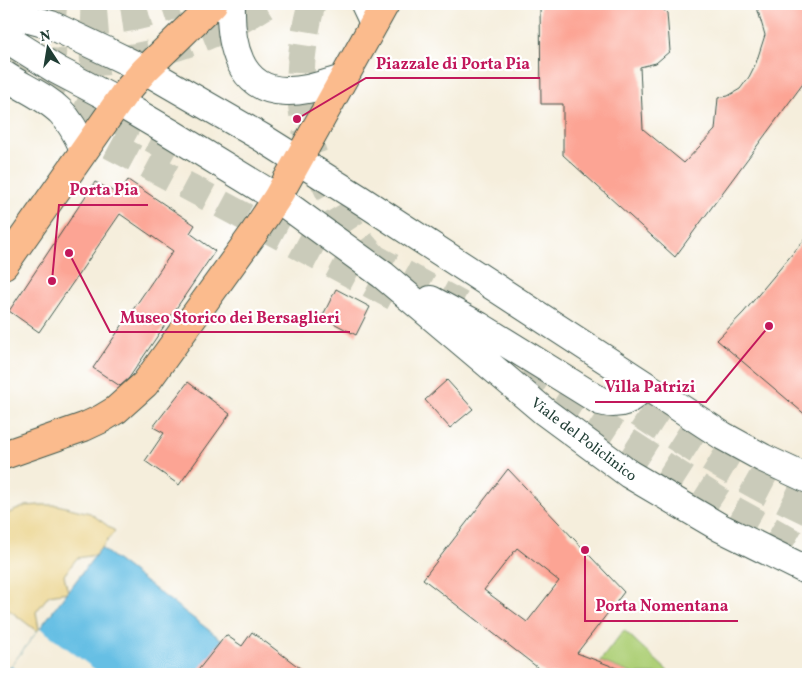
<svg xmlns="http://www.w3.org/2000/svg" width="812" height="678" font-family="Vollkorn,serif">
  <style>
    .green { fill: #afd078; stroke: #678656 }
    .sand { fill: #eeda9e; stroke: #868c69 }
    .water { fill: #66bfe4; stroke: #427e8c }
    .pier { fill: #f5eedc }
    .building { fill: #fca494; fill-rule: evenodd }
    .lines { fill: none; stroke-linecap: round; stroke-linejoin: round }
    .major-tunnel { stroke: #cacbba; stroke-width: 28; stroke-dasharray: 28 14; stroke-linecap: butt }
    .minor-casing { stroke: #3f584d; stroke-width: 30 }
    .major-casing { stroke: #3f584d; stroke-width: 30 }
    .minor { stroke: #fff; stroke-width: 28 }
    .major { stroke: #fbbb8d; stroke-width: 28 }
    .labels { text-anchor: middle; stroke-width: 4.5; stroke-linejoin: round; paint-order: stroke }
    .street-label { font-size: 15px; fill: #1f3d34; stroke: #fff }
    .leader { fill: none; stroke: #c2185b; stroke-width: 2 }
    .callout-dot { fill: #c2185b; stroke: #fff; stroke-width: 2 }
    .callout-label { font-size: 16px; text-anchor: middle; font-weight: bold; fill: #c2185b; stroke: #fff; stroke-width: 4.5; stroke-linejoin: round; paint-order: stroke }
  </style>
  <rect width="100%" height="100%" fill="#fff"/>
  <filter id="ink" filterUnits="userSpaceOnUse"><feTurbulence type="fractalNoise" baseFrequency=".02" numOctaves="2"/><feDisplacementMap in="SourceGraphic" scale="10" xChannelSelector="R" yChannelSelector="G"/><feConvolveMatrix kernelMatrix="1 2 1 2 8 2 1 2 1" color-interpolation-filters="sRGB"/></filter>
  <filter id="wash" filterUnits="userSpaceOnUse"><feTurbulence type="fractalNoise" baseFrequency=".0096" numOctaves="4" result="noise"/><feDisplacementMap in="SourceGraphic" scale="20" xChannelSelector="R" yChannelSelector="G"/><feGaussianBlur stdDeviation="1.12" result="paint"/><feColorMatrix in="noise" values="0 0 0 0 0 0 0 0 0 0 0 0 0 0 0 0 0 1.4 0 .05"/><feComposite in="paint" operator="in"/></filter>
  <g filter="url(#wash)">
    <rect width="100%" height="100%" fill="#f5eedc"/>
    <path class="green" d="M624 630 671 674H633L600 661Z"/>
    <path class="sand" d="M41 505H57L90 513 115 531 96 555 77 558 64 575 68 592 49 595 36 612 39 629 38 632 4 606V515L26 506Z"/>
    <path class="water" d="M101 548 222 640 196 674H5Z"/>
    <path class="pier" d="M40 628 101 674H21L11 666Z"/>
    <g id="blocks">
      <path class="building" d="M540 4H657L667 13 670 51 656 63 640 67 643 129 684 163 715 130 718 98 728 96 740 89 749 77 756 63 765 35 756 4H808V77L675 257 563 155V104H541Z
        M128 180 195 225 190 233 215 251 129 378 120 386 93 368 173 251 120 214 39 332 9 311 95 182 118 194Z
        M808 235V417L717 340 744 312Z
        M336 289 370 307 356 335 322 317Z
        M447 380 473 409 450 428 425 400Z
        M188 382 230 414 179 485 145 461 164 433 153 427Z
        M508 469 624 592 577 653 627 672V674H546L423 579ZM517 548 559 581 527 622 484 590Z
        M252 632 308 674H195L226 635 242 646Z"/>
    </g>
  </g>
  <g filter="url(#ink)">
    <use href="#blocks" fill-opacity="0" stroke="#3f584d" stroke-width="1"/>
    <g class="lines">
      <path class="major-tunnel" d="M312 4C308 16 306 28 304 41 291 114 315 178 357 237 364 248 374 257 382 266
        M38 18C92 23 125 24 177 4
        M4 58 186 157
        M38 61C117 70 200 48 267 4
        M73 125 406 303
        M367 254 461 305
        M486 351 732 509 808 551
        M603 390C671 434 735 478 808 511"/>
      <defs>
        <path id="minor" d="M231 4C230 42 238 91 286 91 305 92 324 84 343 79
          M365 4 374 23
          M4 12 51 25 106 51 145 70 261 137 358 198 723 436 763 458 808 479
          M4 37 57 70 118 102 174 135 277 198 383 275 545 412 629 474 721 528 808 571
          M4 75C23 88 45 96 61 112 71 122 78 136 84 149
          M431 300 479 326 600 401C620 407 631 400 644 386"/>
        <path id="major" d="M4 265 124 94 145 70 213 4
          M4 455 84 427 101 419 116 410 145 384 254 233 277 198 385 4"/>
      </defs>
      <use href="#minor" class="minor-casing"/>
      <use href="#major" class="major-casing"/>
      <use href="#minor" class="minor"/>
      <use href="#major" class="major"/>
    </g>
  </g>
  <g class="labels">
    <g class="street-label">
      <text transform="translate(584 439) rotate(37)" y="5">Viale del Policlinico</text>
    </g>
  </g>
  <path class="leader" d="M297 119L366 78H540M52 281L59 205H148M69 253L110 332H350M769 326L706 402H595M585 550L585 621H738"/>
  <g class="callout-dot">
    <circle cx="297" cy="119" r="5"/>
    <circle cx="52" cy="281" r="5"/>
    <circle cx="69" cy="253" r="5"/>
    <circle cx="769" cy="326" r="5"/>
    <circle cx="585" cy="550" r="5"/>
  </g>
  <g class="callout-label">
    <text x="453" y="69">Piazzale di Porta Pia</text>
    <text x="104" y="195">Porta Pia</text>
    <text x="230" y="323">Museo Storico dei Bersaglieri</text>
    <text x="650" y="392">Villa Patrizi</text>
    <text x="662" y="611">Porta Nomentana</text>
  </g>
  <rect width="812" height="678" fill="none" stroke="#fff" stroke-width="20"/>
  <g transform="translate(48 48) rotate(348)" stroke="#ffffff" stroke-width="4" paint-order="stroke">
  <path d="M0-4L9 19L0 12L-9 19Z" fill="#1f3d34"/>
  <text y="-8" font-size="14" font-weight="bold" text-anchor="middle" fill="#1f3d34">N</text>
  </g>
</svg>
